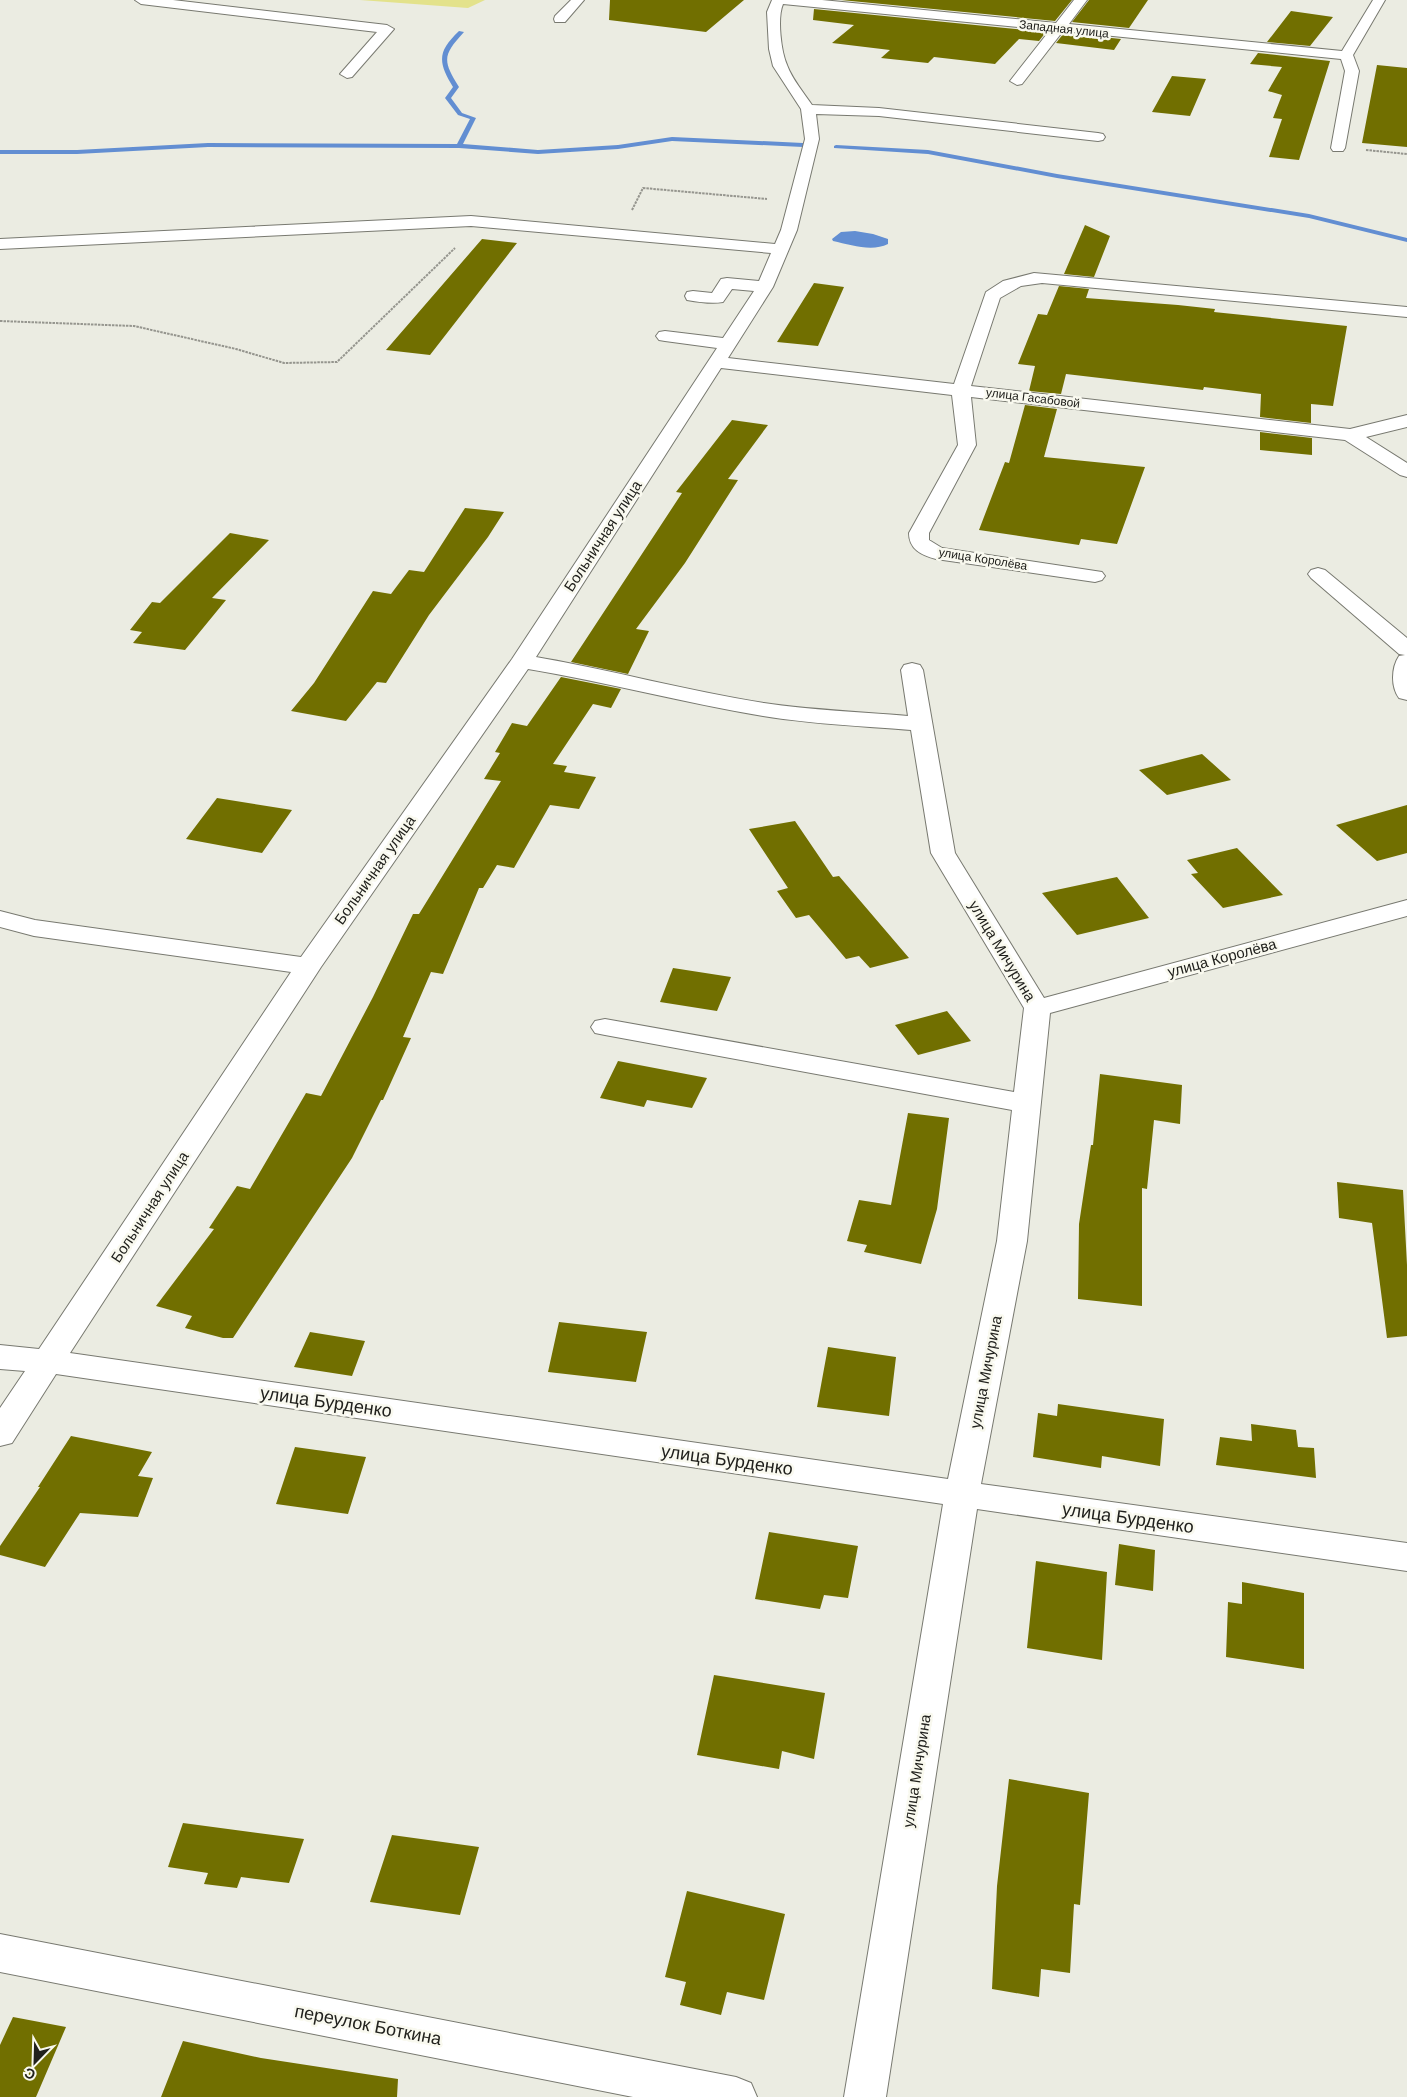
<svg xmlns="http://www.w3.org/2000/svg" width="1407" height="2097" font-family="'DM Sans',sans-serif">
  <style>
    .green { fill: #e3e28b }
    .water { fill: #628ed2 }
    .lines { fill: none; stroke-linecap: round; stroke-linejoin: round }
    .stream { fill: #628ed2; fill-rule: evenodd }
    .building { fill: #716f00 }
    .minor-casing { stroke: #787970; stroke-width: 2 }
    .path { stroke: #95958e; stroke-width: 2; stroke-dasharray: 2.5 1; stroke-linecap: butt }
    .minor { fill: #fff; fill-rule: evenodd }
    .labels { text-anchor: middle; stroke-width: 5; stroke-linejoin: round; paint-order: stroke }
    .far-street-label { font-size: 12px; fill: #21211d; stroke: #f9f9ef }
    .street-label { font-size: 15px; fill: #21211d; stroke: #f9f9ef }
    .near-street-label { font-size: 18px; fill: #21211d; stroke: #f9f9ef }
  </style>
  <rect width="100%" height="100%" fill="#ebece2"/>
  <path class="green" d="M360 0H485L468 8Z"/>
  <path class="water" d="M855 231 873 234 888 239V244C872 252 851 245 833 241L832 239 841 232Z"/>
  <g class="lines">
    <path class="stream" d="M459 31 464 32C443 55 442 60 459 87L451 98 462 113 476 118 463 144 538 150 618 145 672 137 803 143 806 145 803 147 672 141 618 149 538 154 459 148 208 147 77 154H0V150H77L208 143 457 144 470 119 458 115 445 98 453 87C438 62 437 52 459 31Z
      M836 145 928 150 1057 174 1309 214 1407 238V242L1309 218 1057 178 928 154 834 148V146Z"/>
  </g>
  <path class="building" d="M610 0H744L706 32 609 20Z
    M841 0H1072L1055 21Z
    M1089 0H1148L1129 28 1072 22Z
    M814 9 1046 32 1039 41 1019 39 995 64 934 57 928 63 881 58 890 50 832 43 854 25 813 20Z
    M1291 11 1333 17 1310 46 1267 42Z
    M1064 33 1121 39 1114 50 1056 43Z
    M1258 53 1330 61 1299 160 1269 157 1282 119 1273 118 1282 95 1268 91 1282 67 1250 64Z
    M1377 65 1407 68V147L1362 143Z
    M1172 76 1206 79 1190 116 1152 112Z
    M1085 225 1110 236 1094 277 1064 274Z
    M482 239 517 243 430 355 386 350Z
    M814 283 844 287 818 346 777 342Z
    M1059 286 1089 289 1086 298 1178 305 1215 309 1214 312 1347 326 1333 406 1311 404V423L1260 417 1261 394 1204 387 1203 390 1066 374 1061 394 1029 391 1035 366 1018 364 1038 314 1047 315Z
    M1025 405 1057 409 1044 457 1145 467 1117 544 1081 539 1079 545 979 530 1005 462 1009 463Z
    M732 420 768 425 728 479 738 480 685 563 636 629 649 631 628 674 571 662 682 493 676 492Z
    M1260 432 1312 438V455L1260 450Z
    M465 508 504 512 488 537 429 615 386 683 377 682 346 721 291 711 314 683 373 591 391 594 409 570 424 572Z
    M230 533 269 540 212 598 226 600 185 650 133 643 142 632 130 630 152 602 160 603Z
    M561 677 621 689 611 708 593 704 553 764 567 766 564 772 596 777 579 809 550 805 514 868 497 865 483 888H479L443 974 431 972 403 1037 411 1038 383 1100H381L352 1158 233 1338H223L185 1328 192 1316 156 1306 214 1229 209 1228 237 1186 250 1189 306 1093 321 1096 373 997 413 914H419L501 781 484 779 500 753 495 752 512 723 527 726Z
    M1202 754 1231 780 1167 795 1139 770Z
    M217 798 292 810 262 853 186 839Z
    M1407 805V853L1377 861 1336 825Z
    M795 821 833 877 839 876 909 958 870 968 859 956 846 959 809 915 796 918 777 891 788 888 749 829Z
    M1237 848 1283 895 1223 908 1191 874 1198 873 1187 860Z
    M1117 877 1149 918 1077 935 1042 893Z
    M673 968 731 977 717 1011 660 1002Z
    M947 1011 971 1041 918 1055 895 1025Z
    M618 1061 707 1078 692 1108 647 1100 644 1107 600 1098Z
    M1100 1074 1182 1085 1180 1124 1154 1120 1147 1189 1142 1188V1306L1078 1299 1079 1224 1091 1145H1093Z
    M908 1113 949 1118 937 1209 921 1264 864 1252 867 1245 847 1241 859 1200 891 1205Z
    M1337 1182 1403 1190 1407 1265V1336L1387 1338 1372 1223 1339 1218Z
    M559 1322 647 1332 636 1382 548 1372Z
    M310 1332 365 1341 352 1376 294 1367Z
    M828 1347 896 1357 889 1416 817 1407Z
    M1058 1404 1164 1419 1160 1466 1102 1456 1101 1468 1033 1457 1038 1413 1057 1416Z
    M1251 1424 1296 1430 1298 1447 1314 1448 1316 1478 1216 1465 1220 1437 1252 1441Z
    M71 1436 152 1452 138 1476 153 1478 138 1517 80 1513 45 1567 0 1555V1546L40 1487H38Z
    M295 1447 366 1457 348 1514 276 1504Z
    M769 1532 858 1546 848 1598 824 1595 820 1609 755 1599Z
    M1119 1544 1155 1550 1153 1591 1115 1585Z
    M1036 1561 1107 1572 1102 1660 1027 1648Z
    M1242 1582 1304 1593V1669L1226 1657 1228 1602 1242 1604Z
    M714 1675 825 1693 814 1759 782 1751 779 1769 697 1755Z
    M1009 1779 1089 1793 1080 1905 1074 1904 1070 1973 1041 1969 1039 1997 992 1989 997 1886Z
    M183 1823 304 1839 289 1883 241 1877 237 1888 204 1884 208 1873 168 1867Z
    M392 1835 479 1847 460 1915 370 1902Z
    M687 1891 785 1914 764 2000 727 1992 721 2015 680 2005 686 1982 665 1977Z
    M13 2017 66 2027 36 2097H0V2045Z
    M183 2041 261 2058 398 2079 397 2097H161Z"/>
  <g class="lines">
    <defs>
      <path id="minor" d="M135 0H173L387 25 394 29 352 77 347 78 340 74 377 32 141 4Z
        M571 0H584L565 22H555L554 19 555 16Z
        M772 0H822L1056 23 1074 0H1087L1069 24 1342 51 1373 0H1385L1353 55 1359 71 1345 148 1343 151H1333L1331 148 1345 71 1341 59 1063 31 1022 84 1017 85 1010 81 1050 30 783 4C777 18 781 51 787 65 792 79 804 93 812 105L879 108 1098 133 1103 134 1105 137 1103 140 1098 141 879 116 816 114 819 139 797 230 773 287 728 358 954 384 986 292 1003 281 1034 273 1407 307V317L1042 283 1021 286 1000 298 971 386 1350 429 1407 415V427L1366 437 1407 463V477L1400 475 1345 440 971 397 976 445 929 533V540L942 548 1102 572 1105 576 1102 580 1095 582 936 559C921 555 909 549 909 533L958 445 952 395 721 368 536 657C612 670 687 691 764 703 811 710 861 712 908 716L901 670 904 665 912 663 920 665 923 670 955 853 1044 998 1407 900V916L1050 1013 1027 1241 981 1484 1407 1543V1571L977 1509 886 2097H844L943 1504 56 1374 12 1443 0 1446V1408L25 1371 0 1369V1345L39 1349 291 972 34 936 0 927V911L35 920 301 957 512 659 717 348 665 341 659 340 656 336 659 332 665 331 723 338 754 291 732 289 723 302C712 304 698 302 687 300L685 296 687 292 693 291 712 293 721 279 727 278 759 281 771 253 471 226 0 249V239L471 216 775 244 781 230 805 139 801 109 773 66 769 49 767 12ZM528 669C607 682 684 703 763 716 811 724 862 726 911 730L931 853 1024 1008 1014 1092 605 1019 595 1021 591 1027 595 1033 605 1035 1012 1110 997 1241 948 1479 70 1353 321 967Z
        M1318 568 1325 570 1407 638V700L1399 698C1391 687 1391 668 1399 656L1405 655 1399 654 1311 578 1308 574 1311 570Z
        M0 1934 736 2077 751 2083 757 2097H633L0 1972Z"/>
    </defs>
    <use href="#minor" class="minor-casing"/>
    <path class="path" d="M1366 150 1407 154
      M632 210 643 188 767 199
      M0 321 134 326 236 349 284 363 337 362 455 248"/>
    <use href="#minor" class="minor"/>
  </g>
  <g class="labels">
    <g class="far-street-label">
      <text transform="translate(1064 29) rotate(6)" y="4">Западная улица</text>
      <text transform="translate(1033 398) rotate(7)" y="4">улица Гасабовой</text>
      <text transform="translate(983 559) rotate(9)" y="4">улица Королёва</text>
    </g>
    <g class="street-label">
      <text transform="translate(603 536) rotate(-57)" y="5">Больничная улица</text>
      <text transform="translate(375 870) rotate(-55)" y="5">Больничная улица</text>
      <text transform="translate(1002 951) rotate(59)" y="5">улица Мичурина</text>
      <text transform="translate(1222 958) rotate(-15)" y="5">улица Королёва</text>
      <text transform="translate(150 1207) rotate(-57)" y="5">Больничная улица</text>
      <text transform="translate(986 1372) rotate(-79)" y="5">улица Мичурина</text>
      <text transform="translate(917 1771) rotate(-81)" y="5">улица Мичурина</text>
    </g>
    <g class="near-street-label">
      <text transform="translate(326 1402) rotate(8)" y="6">улица Бурденко</text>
      <text transform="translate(727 1460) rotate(8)" y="6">улица Бурденко</text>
      <text transform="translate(1128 1518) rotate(8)" y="6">улица Бурденко</text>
      <text transform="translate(368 2025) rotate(11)" y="6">переулок Боткина</text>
    </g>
  </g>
  <g transform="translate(35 2062) rotate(203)" stroke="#f9f9ef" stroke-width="4" paint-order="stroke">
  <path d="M0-4L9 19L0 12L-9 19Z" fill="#21211d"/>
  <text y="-8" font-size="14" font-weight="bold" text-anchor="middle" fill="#21211d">С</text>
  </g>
</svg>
